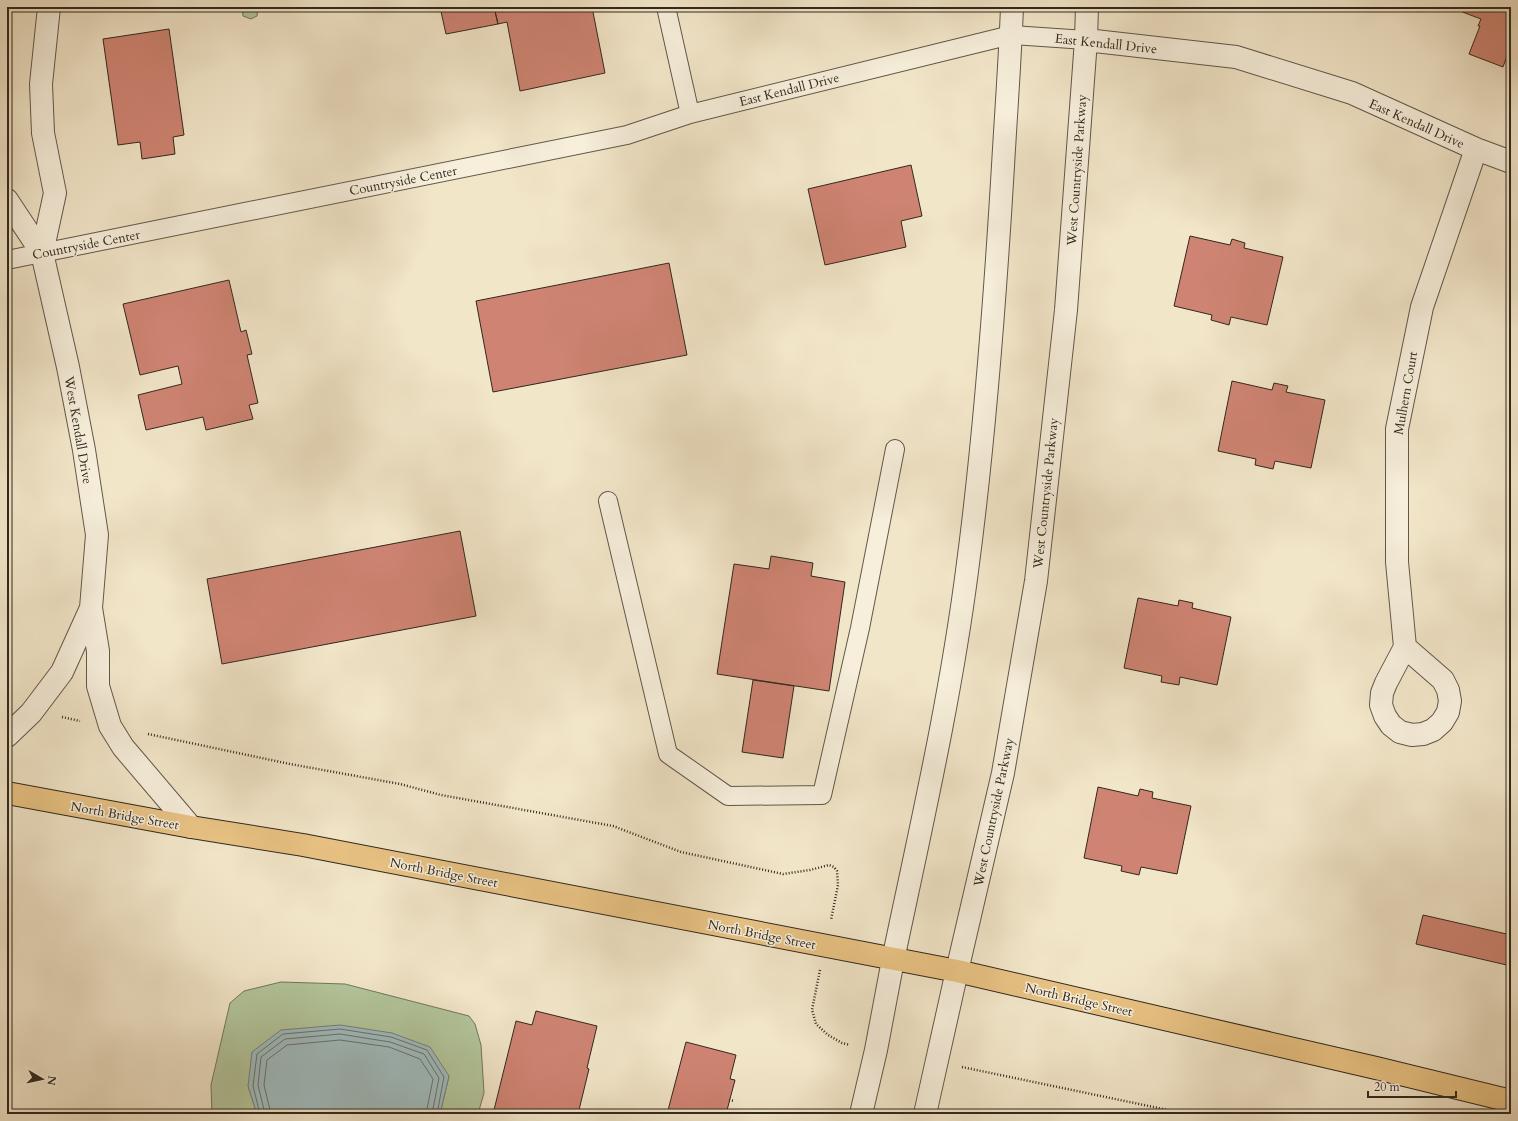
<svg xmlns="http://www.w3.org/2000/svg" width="1518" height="1121" font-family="Cardo,serif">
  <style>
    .green { fill: #b3c69c; stroke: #72775d }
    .water { fill: #a0bdc0; stroke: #73817f }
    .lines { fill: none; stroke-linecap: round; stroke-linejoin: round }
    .shore { stroke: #68726f; stroke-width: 1 }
    .building { fill: #cf8473; stroke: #30281e }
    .service-casing { stroke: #605849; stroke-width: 20 }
    .minor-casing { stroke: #605849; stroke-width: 24 }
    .tertiary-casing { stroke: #605849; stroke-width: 24 }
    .trunk-casing { stroke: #30281e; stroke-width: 24 }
    .path { stroke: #30281e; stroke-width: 2.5; stroke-dasharray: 1 2; stroke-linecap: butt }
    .service { stroke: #f7efdc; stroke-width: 18 }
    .minor { stroke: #f7efdc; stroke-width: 22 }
    .tertiary { stroke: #f7efdc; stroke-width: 22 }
    .trunk { stroke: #e9c384; stroke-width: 22 }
    .labels { text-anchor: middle; stroke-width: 3; stroke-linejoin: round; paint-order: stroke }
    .street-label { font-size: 13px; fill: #30281e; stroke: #f7efdc }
  </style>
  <rect width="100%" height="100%" fill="#f2e6c9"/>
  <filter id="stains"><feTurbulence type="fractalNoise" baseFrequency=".005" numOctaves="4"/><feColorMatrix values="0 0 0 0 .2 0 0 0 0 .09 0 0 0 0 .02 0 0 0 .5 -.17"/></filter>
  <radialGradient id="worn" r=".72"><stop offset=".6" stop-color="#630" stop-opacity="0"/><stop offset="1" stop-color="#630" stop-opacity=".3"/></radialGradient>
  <path class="green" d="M242 7H258L257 16 251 19 243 16Z
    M281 982 345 984 469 1016 475 1024 481 1045 484 1093 478 1114H440L449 1076 248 1086 257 1114H212L211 1085 230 1003 244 991Z"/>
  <path class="water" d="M340 1025 392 1033 430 1047 449 1076 440 1114H257L248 1086 252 1052 281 1030Z"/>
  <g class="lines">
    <path class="shore" d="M260 1114 253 1086 257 1054 283 1034 340 1029 391 1037 427 1050 444 1077 437 1114
      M265 1114 258 1085 261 1057 285 1039 340 1034 390 1042 424 1054 439 1078 432 1114
      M271 1114 264 1085 267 1060 287 1045 340 1040 389 1047 420 1059 433 1079 426 1114"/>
  </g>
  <path class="building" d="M440 7H494L498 24 446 34Z
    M494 7H592L605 73 520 91 507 22 498 24Z
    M1449 7H1511V45L1503 67 1469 54 1480 26H1478L1481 19Z
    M169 29 184 135 173 137 175 154 142 159 140 142 118 145 103 39Z
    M911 165 922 216 901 221 906 247 825 265 808 189Z
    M1190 236 1230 245 1232 239 1245 243 1244 248 1283 257 1267 325 1231 317 1229 325 1211 320 1212 315 1174 306Z
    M669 263 687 355 493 392 476 301Z
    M229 280 241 332 246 330 252 354 247 355 258 403 249 405 253 419 206 430 203 417 146 430 138 395 182 384 178 366 140 375 123 304Z
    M1232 381 1272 390 1274 383 1288 386 1286 392 1325 400 1311 468 1275 461 1273 469 1255 465 1256 459 1218 451Z
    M460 531 476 616 222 664 207 579Z
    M771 556 813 563 811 576 845 582 829 691 717 674 734 564 769 569Z
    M1138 598 1178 606 1179 600 1193 603 1192 608 1231 617 1217 685 1180 677 1179 685 1161 682 1162 676 1124 668Z
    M753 680 794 686 783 758 742 752Z
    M1098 787 1138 796 1140 789 1153 792 1152 798 1191 806 1177 874 1141 867 1139 875 1121 871 1122 866 1084 858Z
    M1423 915 1511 935V966L1416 944Z
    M536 1011 597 1026 587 1068 589 1069 578 1114H493L516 1021 532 1025Z
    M686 1042 736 1055 730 1079 735 1080 726 1114H667Z"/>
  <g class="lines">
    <defs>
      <path id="service" d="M690 114 1011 35 1086 40
        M7 260 627 135 690 114 666 7
        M608 501 668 754 728 796 822 795 860 628 895 449"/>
      <path id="minor" d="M1086 40 1236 57 1352 93 1476 149 1511 162
        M7 200 42 253 68 367 84 450 97 535 91 608 98 651V686L110 726 123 747 191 827
        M42 253 55 193 43 133 41 84 49 7
        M1405 647 1443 680 1448 690 1450 701 1448 712 1442 722 1433 730 1423 734 1412 735 1400 732 1391 725 1385 716 1381 705 1382 693 1386 683 1405 647 1397 562V429L1422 307 1476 149
        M7 736 31 713 62 672 91 608
        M893 960C920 831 950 702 967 571 985 436 995 301 1003 166 1006 113 1010 60 1012 7
        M957 971 1003 773 1036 581 1066 310 1086 40 1087 7"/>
      <path id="tertiary" d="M861 1114 876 1050 893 960
        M925 1114 957 971"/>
      <path id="trunk" d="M7 793 191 827 303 845 957 971 1376 1068 1511 1101"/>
    </defs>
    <use href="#service" class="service-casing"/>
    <use href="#minor" class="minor-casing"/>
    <use href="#tertiary" class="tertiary-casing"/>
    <use href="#trunk" class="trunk-casing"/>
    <path class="path" d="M62 717 80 721
      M148 734 290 764 400 784 441 795 613 826 681 852 783 874 810 870 829 865 834 867 837 871 838 885 831 920
      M820 970 812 1010 816 1024 828 1035 842 1043 850 1045
      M962 1067 1187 1114
      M729 1100 734 1101"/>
    <use href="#service" class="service"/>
    <use href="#minor" class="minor"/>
    <use href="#tertiary" class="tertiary"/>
    <use href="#trunk" class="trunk"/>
  </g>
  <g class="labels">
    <g class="street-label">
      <text transform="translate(1106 43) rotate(6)" y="5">East Kendall Drive</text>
      <text transform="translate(789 89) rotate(-14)" y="5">East Kendall Drive</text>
      <text transform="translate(1417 123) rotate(24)" y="5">East Kendall Drive</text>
      <text transform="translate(1076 170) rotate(-86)" y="5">West Countryside Parkway</text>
      <text transform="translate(403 180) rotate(-11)" y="5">Countryside Center</text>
      <text transform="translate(86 244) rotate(-11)" y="5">Countryside Center</text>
      <text transform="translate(1405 393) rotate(-80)" y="5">Mulhern Court</text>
      <text transform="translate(79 430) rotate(80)" y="5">West Kendall Drive</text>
      <text transform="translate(1045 493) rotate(-84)" y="5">West Countryside Parkway</text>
      <text transform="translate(993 812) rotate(-78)" y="5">West Countryside Parkway</text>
      <text transform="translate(125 815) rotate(10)" y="5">North Bridge Street</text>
      <text transform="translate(444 872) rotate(11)" y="5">North Bridge Street</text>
      <text transform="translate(762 934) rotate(11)" y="5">North Bridge Street</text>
      <text transform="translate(1079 999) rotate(13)" y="5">North Bridge Street</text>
    </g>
  </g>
  <rect width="1518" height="1121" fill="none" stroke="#f2e6c9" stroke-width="24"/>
  <rect x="8" y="8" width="1502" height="1105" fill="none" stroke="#30281e" stroke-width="2"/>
  <rect x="12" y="12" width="1494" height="1097" fill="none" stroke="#30281e"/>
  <g transform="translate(42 1079) rotate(99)" stroke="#f7efdc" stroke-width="3" paint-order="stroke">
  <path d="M0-3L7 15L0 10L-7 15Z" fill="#30281e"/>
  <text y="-6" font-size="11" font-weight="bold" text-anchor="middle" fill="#30281e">N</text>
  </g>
  <path d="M1368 1091v6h88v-6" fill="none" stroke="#30281e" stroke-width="2"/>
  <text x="1374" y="1091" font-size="12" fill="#30281e" stroke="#f7efdc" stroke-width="3" paint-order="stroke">20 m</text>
  <rect width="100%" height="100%" filter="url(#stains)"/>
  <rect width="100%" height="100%" fill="url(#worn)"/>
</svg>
